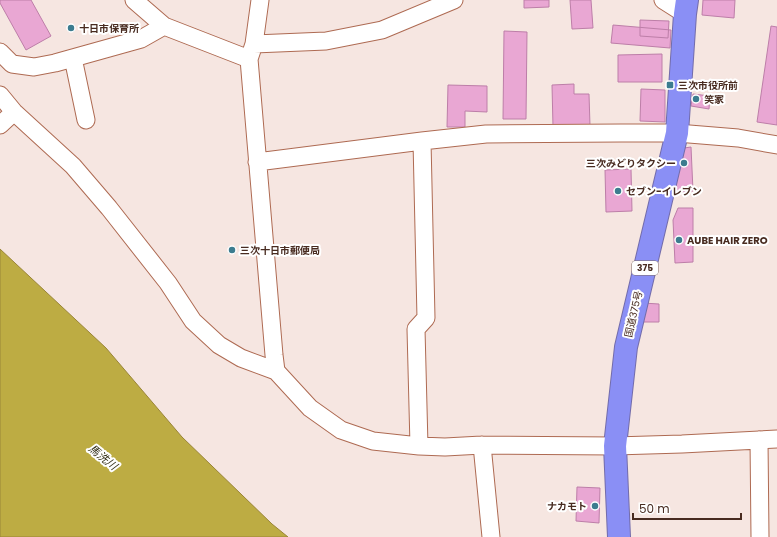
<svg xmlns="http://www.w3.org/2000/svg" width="777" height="537" font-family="Poppins,'Noto Sans JP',sans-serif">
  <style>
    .water { fill: #bdac43; stroke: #9a8538 }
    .building { fill: #e9a7d3; stroke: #bd7ea8 }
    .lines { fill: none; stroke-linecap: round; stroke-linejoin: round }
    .minor-casing { stroke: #ae6a52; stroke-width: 19 }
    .highway-casing { stroke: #736caa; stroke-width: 24 }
    .minor { stroke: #fff; stroke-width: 17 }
    .highway { stroke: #8a8ff5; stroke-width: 22 }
    .poi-dot { fill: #3c7c8f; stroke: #fff; stroke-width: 1.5 }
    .labels { text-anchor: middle; stroke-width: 4; stroke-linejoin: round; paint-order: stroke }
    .shield { fill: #fff; stroke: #7f6b63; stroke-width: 1 }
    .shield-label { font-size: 9px; font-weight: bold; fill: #482b20 }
    .poi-label { font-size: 10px; font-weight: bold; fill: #482b20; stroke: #fff; text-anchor: start }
    .street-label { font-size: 10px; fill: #482b20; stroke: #fff }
    .water-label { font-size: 11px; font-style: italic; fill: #322e17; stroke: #fff }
  </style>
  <rect width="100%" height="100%" fill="#f6e6e1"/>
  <path class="water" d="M0 249 106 348 182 437 272 524 288 537H0Z"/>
  <path class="building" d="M0 0H31L51 36 26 50 0 3Z
    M524 0H549V7L524 8Z
    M570 0H591L593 28 572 29Z
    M703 0H735L734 18 702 15Z
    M640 20 669 21 668 38 640 36Z
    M613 25 671 30 670 48 611 43Z
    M771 26 777 27V125L757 122Z
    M504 31 527 32 526 119H503Z
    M662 54V82H618V55Z
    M574 84V94H589L590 126 553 127 552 85Z
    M448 85 487 86V112L465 111V127H447Z
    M641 89 665 90V122L640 121Z
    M693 94 710 96 709 109 691 106Z
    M691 147 693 191 673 193 684 148Z
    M631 169 632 211 606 212 605 170Z
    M678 208H693V262L675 263 673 220Z
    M643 303 659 304V322H640Z
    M577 487 600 488 599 523 576 521Z"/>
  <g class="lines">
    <defs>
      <path id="minor" d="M134 0 164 26 249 59
        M260 0 254 44 249 59 274 355 276 371 310 408 341 430 373 441 419 446 445 447 482 445 615 446 682 444 777 439
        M663 0 685 14
        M254 44 326 41 382 30 454 0
        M0 52 12 64 34 67 55 63 141 39 164 26
        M73 58 86 120
        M0 95 14 112 73 166 109 208 168 283 193 321 219 345 241 358 276 371
        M0 125 14 112
        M257 162 422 141 486 134 621 133H677L738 138 777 145
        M759 440 760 537
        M482 445 491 537
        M419 446 416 329 426 318 422 141"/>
      <path id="highway" d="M619 537 615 446 626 347 677 133 685 14 687 0"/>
    </defs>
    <use href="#minor" class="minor-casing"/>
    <use href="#highway" class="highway-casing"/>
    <use href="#minor" class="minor"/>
    <use href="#highway" class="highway"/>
  </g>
  <g class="poi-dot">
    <circle cx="71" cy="28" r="4"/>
    <rect x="666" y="81" width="8" height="8" rx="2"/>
    <circle cx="696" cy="99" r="4"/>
    <circle cx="684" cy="163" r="4"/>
    <circle cx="618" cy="191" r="4"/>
    <circle cx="679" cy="240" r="4"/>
    <circle cx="232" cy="250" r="4"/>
    <circle cx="595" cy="506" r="4"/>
  </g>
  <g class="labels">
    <rect class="shield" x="632" y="261" width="26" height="14" rx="3"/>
    <g class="shield-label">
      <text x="645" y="271">375</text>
    </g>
    <g class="poi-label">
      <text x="79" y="32">十日市保育所</text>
      <text x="678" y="89">三次市役所前</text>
      <text x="704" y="103">笑家</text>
      <text x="676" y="167" text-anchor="end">三次みどりタクシー</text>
      <text x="626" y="195">セブン-イレブン</text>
      <text x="687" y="244">AUBE HAIR ZERO</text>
      <text x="240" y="254">三次十日市郵便局</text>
      <text x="587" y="510" text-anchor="end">ナカモト</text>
    </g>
    <g class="street-label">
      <text transform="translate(633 314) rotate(-77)" y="4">国道375号</text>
    </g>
    <g class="water-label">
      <text transform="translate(103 457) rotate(39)" y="4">馬洗川</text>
    </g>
  </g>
  <path d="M633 513v6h108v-6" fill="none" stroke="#482b20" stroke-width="2"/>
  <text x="639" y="513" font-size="12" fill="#482b20" stroke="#ffffff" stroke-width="3" paint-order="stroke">50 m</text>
</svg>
